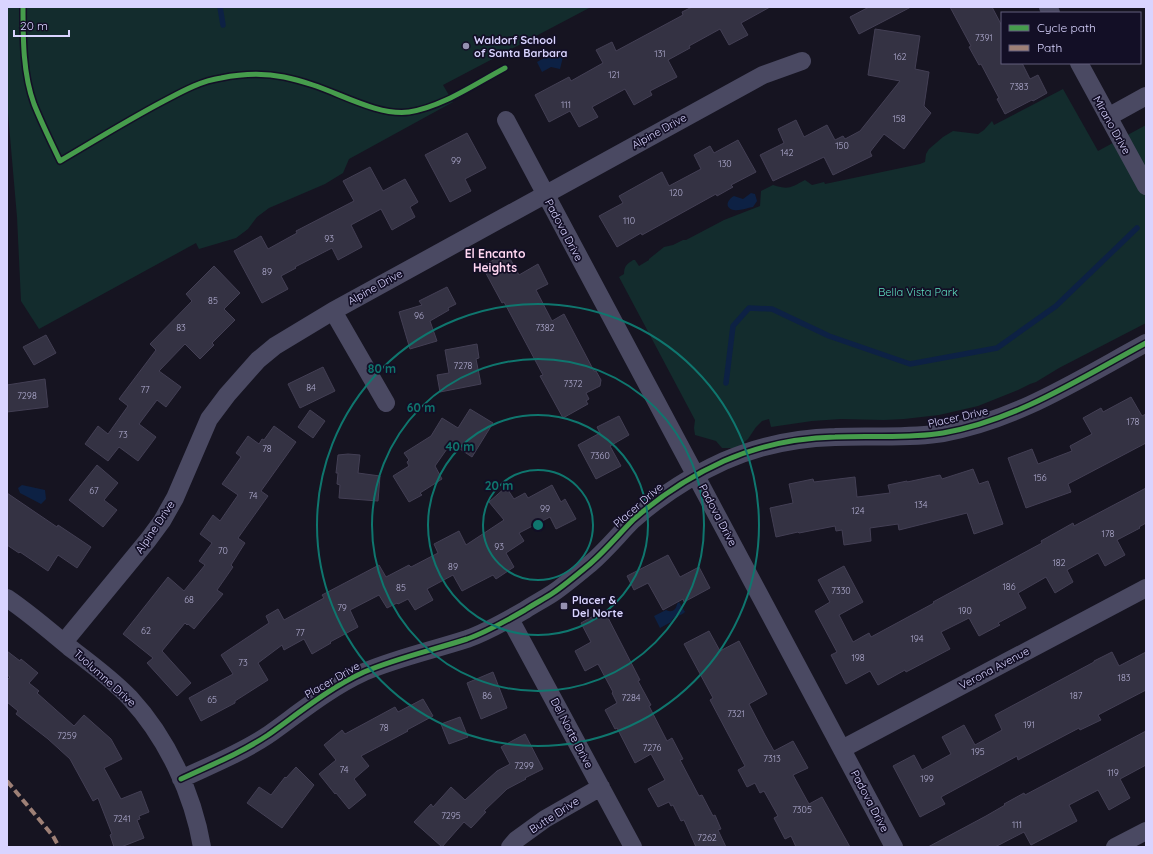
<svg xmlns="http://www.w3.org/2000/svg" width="1153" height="854" font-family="Quicksand,sans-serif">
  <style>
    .green { fill: #132c2d }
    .water { fill: #0d2144 }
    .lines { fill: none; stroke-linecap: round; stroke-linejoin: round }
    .stream { stroke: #0d2144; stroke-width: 5.5 }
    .building { fill: #343243; stroke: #433f54 }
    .street { stroke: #4a4962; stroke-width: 18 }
    .quiet { stroke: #9e8076; stroke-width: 4; stroke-dasharray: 8 4; stroke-linecap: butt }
    .cycleway-casing { stroke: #130f26; stroke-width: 8 }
    .cycleway { stroke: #469c4c; stroke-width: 5 }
    .ring { fill: none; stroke: #0f766e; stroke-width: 2 }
    .poi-dot { fill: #9591b1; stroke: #130f26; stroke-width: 1.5 }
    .labels { text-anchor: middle; stroke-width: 3.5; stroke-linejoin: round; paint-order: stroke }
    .number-label { font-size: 9px; fill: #b0acd0 }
    .poi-label { font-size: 11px; font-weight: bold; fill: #d9d4ff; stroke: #130f26; text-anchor: start }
    .street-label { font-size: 11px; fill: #d9d4ff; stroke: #130f26 }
    .park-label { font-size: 11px; fill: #5fe0c0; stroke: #130f26 }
    .neighbourhood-label { font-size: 12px; font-weight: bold; fill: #ffd6f0; stroke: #130f26 }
    .centre { fill: #0f766e; stroke: #130f26; stroke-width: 2 }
    .ring-label { font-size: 12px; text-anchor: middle; font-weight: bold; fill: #0f766e; stroke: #130f26; stroke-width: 3.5; stroke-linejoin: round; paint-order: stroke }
  </style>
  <rect width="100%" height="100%" fill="#161421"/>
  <path class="green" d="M7 7H591L443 85 453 102 349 159 343 173 325 184 269 208 257 217 248 229 236 238 199 249 196 243 39 329 21 301 17 217 7 102Z
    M1063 89 1098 151 1146 125V323L1059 368 1036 382 1030 384 1018 390 978 406 939 415 904 419 884 420 841 419 812 421 771 427 769 419 762 421 756 427 748 439 737 448H722L716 441 695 435 694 428 695 420 619 277 624 274C624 266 627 264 633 260H635L639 266 649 260V259L664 247 673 245 683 240H686L724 220 760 206 761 191 773 185C789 190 790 188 805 180L812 185 824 182 825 184 920 164 925 162 926 154 929 149 943 137 953 131 978 134 984 130 992 121 994 125Z"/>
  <path class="water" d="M551 54 563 57 560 69 551 67 542 72 537 62Z
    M751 193 755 194 757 201 753 207C747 208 740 211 734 210 724 208 727 200 734 196L743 199Z
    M22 485 45 490 46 499 41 504 20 493 18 488Z
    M679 602 685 612C680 617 673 615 671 622L660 628 654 616 666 610C672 613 676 610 677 604Z"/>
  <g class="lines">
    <path class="stream" d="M220 7 223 25
      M726 383 733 326 749 308 772 309 829 336 910 364 997 348 1056 306 1137 228"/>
  </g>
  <path class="building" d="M692 7H770L741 23 748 35 729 45 720 29 689 46 690 48 668 60 677 77 650 91 652 95 634 105 625 89 592 107 598 117 579 127 570 111 549 122 535 95 569 77 571 81 603 63 596 50 612 42 616 51 683 15 682 12Z
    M869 7H911L859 34 850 17Z
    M950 7H992L1002 26V63H1022L1030 79 1038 75 1047 93 1033 101 1032 100 1005 114 997 99 999 98 981 64 979 65 969 47 971 46Z
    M875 29 920 36 915 69 929 72 924 106 931 113 904 149 884 134 870 152 872 156 833 175 824 157 773 181 760 155 784 143 778 129 796 120 804 137 827 125 835 140 843 136 845 139 860 131 900 81 868 75Z
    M467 133 486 168 465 179 471 191 450 202 425 155Z
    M738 140 756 172 731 185 733 187 717 196 716 194 642 235 641 233 617 247 599 216 623 203 619 196 662 172 669 186 701 169 694 155 710 146 714 153Z
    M370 167 383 191 405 179 418 202 410 207 415 217 392 230 381 209 351 225 362 247 338 260 332 248 295 267 296 268 281 276 288 289 262 303 234 251 261 236 268 249 297 233 296 231 354 201 343 181Z
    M507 253 519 275 538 264 548 284 536 290 552 321 564 314 594 371H596L601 380 600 386 586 393 589 399 586 401 588 404 563 418 540 376 543 375 504 302 502 303 482 266Z
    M214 266 240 293 224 309 235 320 212 343 214 345 200 359 185 344 159 371 181 387 166 407 157 400 139 424 156 437 138 461 119 447 108 461 85 444 98 426 108 434 128 406 119 399 156 350 150 344 192 301 186 294Z
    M447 287 456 304 448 308 449 310 430 321 437 341 410 349 399 312 422 305 419 301Z
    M46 335 56 353 34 365 23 347Z
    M477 344 479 358 476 359 481 384 440 392 437 375 449 373 445 350Z
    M323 367 335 391 300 408 288 384Z
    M45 379 48 407 7 412V385Z
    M1131 397 1142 416 1146 414V443L1068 484 1071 492 1026 508 1008 458 1032 449 1038 464 1072 451 1070 446 1092 434 1083 418 1101 408 1103 412Z
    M470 409 493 423 472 457 457 447 455 449 449 446 435 466 442 479 420 493 422 495 409 502 393 476 409 466 407 462 409 460 404 453 431 436 442 418 458 428Z
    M310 410 325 421 313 438 298 427Z
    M619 416 629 435 610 446 621 466 596 479 578 445 600 433 597 427Z
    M274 426 296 442 261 491 268 496 238 538 245 543 231 565 233 567 217 590 223 594 194 629 188 624 187 625 185 623 162 651 191 683 177 696 147 663 153 658 123 634 168 577 184 591 205 565 199 561 212 543 200 534 213 515 220 521 238 495 222 484 241 457 236 453 248 436 259 444 262 439 264 440Z
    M348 454 360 455 358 473 380 476 378 501 339 498 340 485 337 484 338 473H336L338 455Z
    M97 465 118 483 104 500 117 510 103 527 69 500Z
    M973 469 979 484 988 481 1003 524 974 534 967 513 899 530 898 524 870 528 871 541 844 545 842 530 836 531 835 526 799 533 798 532 776 537 770 508 793 503 789 484 813 479 814 482 855 477 857 497 890 493 888 485 907 481V482L940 475 942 479Z
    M552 485 561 502 565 499 576 519 556 529 550 517 519 533 524 541 506 553 514 567 496 579 493 575 462 591 453 575 427 589 433 600 415 610 408 599 398 604 397 603 387 608 379 595 350 610 358 627 330 642 331 643 312 654 304 639 284 650 282 645 258 663 268 680 235 701V703L201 721 189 698 233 674 221 655 269 623 266 616 278 609 284 620 324 598 322 595 379 565 386 577 409 565 411 567 438 553 434 544 459 531 466 545 504 520 489 502 506 487 514 499 525 493 528 498Z
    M1146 488V523L1139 527 1140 528 1117 540 1125 555 1105 566 1098 553 1067 570 1073 582 1055 593 1046 577 1018 593 1026 608 998 623 1000 625 979 636 969 618 941 632 950 649 906 672 905 670 878 685 870 671 846 684 831 655 837 652 815 611 830 602 818 580 844 566 863 602 839 615 853 642 869 633 871 637 934 603 933 602 1042 543 1041 541 1073 523 1074 526Z
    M7 493 57 527 58 525 91 547 77 568 58 555 48 571 20 552 19 553 7 545Z
    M668 555 680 577 699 567 710 588 684 602 683 599 663 610 648 583 634 590 627 576Z
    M604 610 640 680 638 681 651 705 649 706 667 741 672 738 683 759 680 760 699 796 702 795 713 816 715 815 721 829 718 830 726 847H696L684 820 681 821 673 805 671 806 669 802 658 807 648 789 665 780 651 754 635 763 617 728 615 729 605 710 617 703 612 693 613 692 598 664 585 671 575 651 591 642 581 623Z
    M709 631 720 651 739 641 767 694 749 704 765 735 774 751 793 741 808 768 793 775 809 804 822 797 850 847H796L791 836 785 839 774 818 778 816 764 791 760 793 755 783 747 787 738 770 745 766 710 700 713 698 684 644Z
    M7 651 20 661 21 659 38 673 29 683 39 691 37 693 74 726 84 715 111 739 122 759 104 768 121 799 141 791 149 812 139 816 140 819 137 820 144 838 121 847H114L110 835 112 834 98 798 93 801 70 759 48 739 16 714 18 711 7 702V680L10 677 7 675Z
    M1112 652 1119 666 1146 652V690L1098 715 1101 720 1080 730 1079 728 1018 760 1017 756 941 797 945 804 920 817 893 766 914 755 922 770 951 754 942 737 964 725 975 745 1002 730 995 715 1094 662V661Z
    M493 672 507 708 481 719 467 683Z
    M423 699 433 716 407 730 408 731 361 756 369 766 354 779 366 795 349 809 336 793 335 794 319 774 336 760 324 745 342 730 345 734 395 707 398 712Z
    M460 717 468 737 449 744 441 724Z
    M1146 731V765L1120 779 1130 798 1109 810 1098 790 1069 805 1077 821 1031 845 1024 832 995 847H928L986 816 1005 805 1004 804 1024 793 1025 795Z
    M525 734 543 769 525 778 526 779 507 789 484 811 486 812 471 828 464 822 442 847 414 822 431 804 433 807 451 787 465 800 497 771 510 764 501 747Z
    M296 767 314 785 282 828 247 803 259 787 271 795 285 777 286 778Z"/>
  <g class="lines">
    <path class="street" d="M1048 7 1051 13
      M1079 63 1146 186
      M1108 117 1146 96
      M506 120 894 847
      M333 311 386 403
      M7 598C29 613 49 630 69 647 90 663 112 679 130 698 167 738 193 794 202 847
      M510 619 633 847
      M64 642 148 540 162 521 175 498 209 419 227 395 258 360 275 346 333 311 752 81 763 75 802 61
      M842 749 1146 588
      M181 779C211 765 241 753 268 735 299 713 329 688 364 672 397 658 433 650 467 639 487 632 506 621 525 610 534 604 544 599 553 593 566 584 579 573 591 563 606 550 619 534 633 520 660 496 691 476 724 461 758 446 797 438 835 437 871 435 907 439 943 433 1017 420 1081 378 1146 343
      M510 847 516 840 545 819 601 787
      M1115 847 1146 831"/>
    <path class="quiet" d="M7 781 53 836 59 847"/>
    <defs>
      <path id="cycleway" d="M23 7C23 39 23 74 34 104 42 124 51 142 60 161 94 141 128 120 162 102 181 92 200 81 221 78 241 74 264 73 284 77 294 79 304 82 313 85 341 94 379 116 409 112 442 107 475 84 505 68
        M181 779C211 765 241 753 268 735 299 713 329 688 364 672 397 658 433 650 467 639 487 632 506 621 525 610 534 604 544 599 553 593 566 584 579 573 591 563 606 550 619 534 633 520 660 496 691 476 724 461 758 446 797 438 835 437 871 435 907 439 943 433 1017 420 1081 378 1146 343"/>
    </defs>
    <use href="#cycleway" class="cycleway-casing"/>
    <use href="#cycleway" class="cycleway"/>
  </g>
  <g class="ring">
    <circle cx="538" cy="525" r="55"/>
    <circle cx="538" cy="525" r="110"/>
    <circle cx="538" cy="525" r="166"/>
    <circle cx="538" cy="525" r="221"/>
  </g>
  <g class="poi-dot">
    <circle cx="466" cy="46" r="4"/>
    <rect x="560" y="602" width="8" height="8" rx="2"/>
  </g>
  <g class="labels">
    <g class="number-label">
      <text x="984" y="41">7391</text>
      <text x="660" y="57">131</text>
      <text x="900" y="60">162</text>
      <text x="614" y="78">121</text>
      <text x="1019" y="90">7383</text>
      <text x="566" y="108">111</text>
      <text x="899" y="122">158</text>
      <text x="842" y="149">150</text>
      <text x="787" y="156">142</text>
      <text x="456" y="164">99</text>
      <text x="725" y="167">130</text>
      <text x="676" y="196">120</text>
      <text x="629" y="224">110</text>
      <text x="329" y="242">93</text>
      <text x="267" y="275">89</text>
      <text x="213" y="304">85</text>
      <text x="419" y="319">96</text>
      <text x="181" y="331">83</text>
      <text x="545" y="331">7382</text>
      <text x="463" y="369">7278</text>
      <text x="573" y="387">7372</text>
      <text x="311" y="391">84</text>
      <text x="145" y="393">77</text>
      <text x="27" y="399">7298</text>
      <text x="1133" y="425">178</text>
      <text x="123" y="438">73</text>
      <text x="267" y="452">78</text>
      <text x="600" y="459">7360</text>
      <text x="1040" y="481">156</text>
      <text x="94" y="494">67</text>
      <text x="253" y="499">74</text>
      <text x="921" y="508">134</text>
      <text x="545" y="512">99</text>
      <text x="858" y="514">124</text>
      <text x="1108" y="537">178</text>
      <text x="499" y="550">93</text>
      <text x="223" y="554">70</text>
      <text x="1059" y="566">182</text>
      <text x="453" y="570">89</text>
      <text x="1009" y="590">186</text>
      <text x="401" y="591">85</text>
      <text x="841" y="594">7330</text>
      <text x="189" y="603">68</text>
      <text x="342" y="611">79</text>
      <text x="965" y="614">190</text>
      <text x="146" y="634">62</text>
      <text x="300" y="636">77</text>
      <text x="917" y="642">194</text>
      <text x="858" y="661">198</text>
      <text x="243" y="666">73</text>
      <text x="1124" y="681">183</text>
      <text x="487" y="699">86</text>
      <text x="1076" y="699">187</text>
      <text x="631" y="701">7284</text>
      <text x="212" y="703">65</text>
      <text x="736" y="717">7321</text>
      <text x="1029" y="728">191</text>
      <text x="384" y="731">78</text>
      <text x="67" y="739">7259</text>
      <text x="652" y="751">7276</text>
      <text x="978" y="755">195</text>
      <text x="772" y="762">7313</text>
      <text x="524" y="769">7299</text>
      <text x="344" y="773">74</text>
      <text x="1113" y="776">119</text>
      <text x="927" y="782">199</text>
      <text x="802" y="813">7305</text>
      <text x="451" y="819">7295</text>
      <text x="122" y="822">7241</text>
      <text x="1017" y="828">111</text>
      <text x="707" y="841">7262</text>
    </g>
    <g class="poi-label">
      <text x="474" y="44">Waldorf School<tspan x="474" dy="13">of Santa Barbara</tspan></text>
      <text x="572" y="604">Placer &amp;<tspan x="572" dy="13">Del Norte</tspan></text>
    </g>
    <g class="street-label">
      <text transform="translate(1112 125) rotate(61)" y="4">Mirano Drive</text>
      <text transform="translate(659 131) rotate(-29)" y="4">Alpine Drive</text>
      <text transform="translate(564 230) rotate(62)" y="4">Padova Drive</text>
      <text transform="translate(375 287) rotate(-29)" y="4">Alpine Drive</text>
      <text transform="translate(958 417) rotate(-13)" y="4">Placer Drive</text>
      <text transform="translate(638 505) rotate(-41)" y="4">Placer Drive</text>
      <text transform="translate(718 515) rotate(62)" y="4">Padova Drive</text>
      <text transform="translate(155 527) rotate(-56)" y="4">Alpine Drive</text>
      <text transform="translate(994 668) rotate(-28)" y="4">Verona Avenue</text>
      <text transform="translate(105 678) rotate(42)" y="4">Tuolumne Drive</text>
      <text transform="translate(332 680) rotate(-30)" y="4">Placer Drive</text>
      <text transform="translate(572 733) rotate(62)" y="4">Del Norte Drive</text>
      <text transform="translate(870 801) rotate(62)" y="4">Padova Drive</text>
      <text transform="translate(554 815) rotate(-33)" y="4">Butte Drive</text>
    </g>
    <g class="park-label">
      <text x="918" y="296">Bella Vista Park</text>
    </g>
    <g class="neighbourhood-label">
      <text x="495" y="258">El Encanto<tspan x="495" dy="14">Heights</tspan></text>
    </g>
  </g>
  <circle cx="538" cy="525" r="6" class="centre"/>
  <g class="ring-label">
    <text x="382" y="373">80 m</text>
    <text x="421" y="412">60 m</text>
    <text x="460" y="451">40 m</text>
    <text x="499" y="490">20 m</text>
  </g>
  <rect width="1153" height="854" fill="none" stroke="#d9d4ff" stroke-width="16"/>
  <rect x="1001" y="12" width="140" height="52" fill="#130f26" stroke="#625e7d"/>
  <rect x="1009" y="25" width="20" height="6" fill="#469c4c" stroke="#625e7d"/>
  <text x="1037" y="32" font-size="12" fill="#d9d4ff">Cycle path</text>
  <rect x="1009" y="45" width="20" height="6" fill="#9e8076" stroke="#625e7d"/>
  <text x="1037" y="52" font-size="12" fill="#d9d4ff">Path</text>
  <path d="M14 30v6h55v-6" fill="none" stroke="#d9d4ff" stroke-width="2"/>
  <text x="20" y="30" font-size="12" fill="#d9d4ff" stroke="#130f26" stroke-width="3" paint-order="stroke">20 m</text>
</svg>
